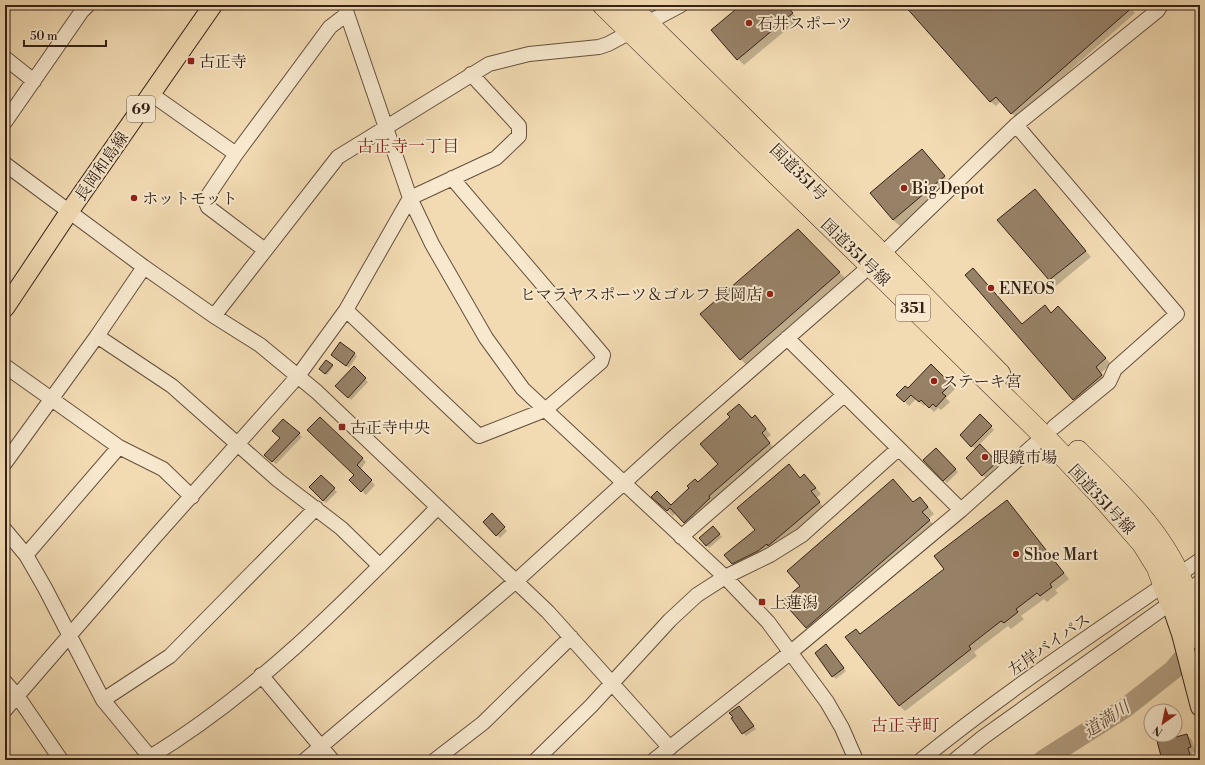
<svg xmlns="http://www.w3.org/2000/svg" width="1205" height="765" font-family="'Libre Bodoni','Noto Serif JP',serif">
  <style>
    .shadow { fill: #0003 }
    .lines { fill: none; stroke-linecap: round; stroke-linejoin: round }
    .river { stroke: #b19c7e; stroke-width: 20 }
    .building { fill: #978268; stroke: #342116 }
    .minor-casing { stroke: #64503d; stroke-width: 16 }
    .major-casing { stroke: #342116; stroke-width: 20 }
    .highway-casing { stroke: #342116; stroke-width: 22 }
    .minor { stroke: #f7e8ce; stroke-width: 14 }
    .major { stroke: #f2dbb3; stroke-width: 18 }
    .highway { stroke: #f2dbb3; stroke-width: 21 }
    .poi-dot { fill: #8f2418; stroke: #f7e8ce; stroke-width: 1.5 }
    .labels { text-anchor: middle; stroke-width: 4; stroke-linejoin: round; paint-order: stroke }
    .shield { fill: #f7e8ce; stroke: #6e5d4d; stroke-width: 1 }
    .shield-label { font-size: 15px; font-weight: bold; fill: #342116 }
    .poi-label { font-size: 16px; fill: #342116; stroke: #f7e8ce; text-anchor: start }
    .street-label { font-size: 16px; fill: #342116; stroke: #f7e8ce }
    .neighbourhood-label { font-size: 17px; fill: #7a1f14; stroke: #f7e8ce }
    .water-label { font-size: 17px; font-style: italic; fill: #604c3a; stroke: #f7e8ce }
  </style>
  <rect width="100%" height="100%" fill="#f2dbb3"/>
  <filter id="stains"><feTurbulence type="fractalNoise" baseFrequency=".005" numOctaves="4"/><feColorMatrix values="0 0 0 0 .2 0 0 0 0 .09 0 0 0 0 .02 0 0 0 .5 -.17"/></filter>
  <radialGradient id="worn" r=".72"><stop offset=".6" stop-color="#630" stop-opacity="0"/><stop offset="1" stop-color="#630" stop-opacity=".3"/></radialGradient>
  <path class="shadow" d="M742 5H786L798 20 744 65 738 59Z
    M906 5H1128L1135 13 1016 118 1001 101 996 106 991 102Z
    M928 157 950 183 900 226 893 220Z
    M1035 190 1091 257 1056 286 998 220Z
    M798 231 846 279 747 366 741 359Z
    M973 269 1022 325 1045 306 1052 313H1064L1111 364 1101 373 1107 381 1080 405Z
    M354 354 357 356 349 368 335 358Z
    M326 361 333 367 327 375 320 369Z
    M931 366 955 389 946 398 950 402 941 410 938 408 934 412 926 404 924 406 916 399 909 406 898 395 908 390Z
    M354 368 368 382 351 400 337 386Z
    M980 416 994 430 979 445 999 465 986 478 967 458 976 450 961 435Z
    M320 418 366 462 360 470 375 485 366 495 351 480 356 475Z
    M752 419 760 422 771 435 766 439 775 449 690 528 676 513 673 516 658 502 671 506 720 464Z
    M299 434 302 437 276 464 266 455Z
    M936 449 958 472 947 483 924 460Z
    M321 476 337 492 326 503 310 487Z
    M800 478 810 481 821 494 816 498 825 509 775 551 739 569 733 563 757 530Z
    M1007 501 1069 579 1055 590 1058 593 1047 602 1044 599 1021 616 1024 619 1011 629 1008 626 974 652 977 656 905 711 899 705 860 635 946 569Z
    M926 504 934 514 928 519 936 527 813 634 807 627Z
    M492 515 507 531 500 538 484 522Z
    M716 530 722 537 709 548 707 545Z
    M828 648 846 671 836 679 833 676Z
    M742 710 756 729 746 736 732 718Z
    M1168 735H1175L1178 738 1187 735 1192 740 1195 752 1192 753 1194 760H1163L1157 738Z"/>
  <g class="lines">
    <path class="river" d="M1043 760 1125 708 1173 670 1197 642"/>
  </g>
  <path class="building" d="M741 5H786L793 13 737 60 711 30Z
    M904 5H1135L1011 114 996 97 990 102Z
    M922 149 945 176 893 220 870 193Z
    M1035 189 1086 251 1049 280 997 220Z
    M798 229 840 272 740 360 700 314Z
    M973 268 1022 324 1045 305 1051 313 1058 306 1106 358 1096 367 1102 375 1073 400 965 275Z
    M340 342 355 353 346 366 331 355Z
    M326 360 333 365 325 374 319 369Z
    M931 364 951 384 942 393 946 396 936 407 933 404 929 408 921 400 919 402 911 395 904 402 896 395 905 386 908 388Z
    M354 366 366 378 348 398 335 386Z
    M739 404 752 418 755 415 766 429 762 433 770 443 709 496 710 498 684 523 670 508 667 511 651 497 657 491 671 505 689 488 687 486 695 479 698 482 718 464 700 444 730 417 727 414Z
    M980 414 992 426 971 447 960 435Z
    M320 417 363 458 357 465 372 480 361 492 349 480 354 475 307 430Z
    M283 419 300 433 272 462 264 455 280 438 272 431Z
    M980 444 997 462 982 476 966 458Z
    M936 448 956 469 943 481 923 460Z
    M789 464 800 478 804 474 816 488 811 491 820 502 768 546 767 544 758 551 732 564 724 555 755 530 737 508Z
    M321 475 335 488 323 501 309 487Z
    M893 479 913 502 920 497 928 507 922 512 930 520 806 628 782 601 800 586 787 571Z
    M1007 500 1064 573 1050 584 1052 587 1040 596 1037 593 1016 609 1018 612 1004 623 1001 621 969 646 971 649 899 706 845 637 856 629 860 634 944 569 934 556Z
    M492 513 505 527 496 536 483 522Z
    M713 526 720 534 706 546 699 538Z
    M826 644 844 668 832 677 815 653Z
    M739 706 754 726 742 734 731 718 733 717 729 713Z
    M1187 734 1191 747 1188 748 1190 755 1184 757 1185 760H1162L1156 737 1175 735 1176 737Z"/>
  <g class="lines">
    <defs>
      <path id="minor" d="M344 5 410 198 432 244 486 338 523 389 725 577 768 622 827 702 842 728 856 760
        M5 58 34 81
        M151 94 236 154
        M5 122 82 11 88 5
        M1016 125 1177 314 1115 369 1109 382 1054 427
        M5 164 144 267 214 316 260 345 317 392 548 612 670 748
        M265 250 208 207 205 200 236 154 330 27 347 14
        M346 310 479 436 545 410 601 362 603 355 452 178
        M214 316 338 157 489 64 529 54 599 47 608 44 681 5
        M97 336 172 386 278 480 341 528 380 566
        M787 338 961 510
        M5 366 119 447 163 469 192 497
        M5 463 97 336 144 267
        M5 530 26 555 45 588 103 700 150 757
        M681 537 844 395
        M26 555 119 447
        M261 675 332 760
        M5 682 18 697 61 760
        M103 700 170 656 316 508
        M5 710 153 539 298 376 346 310 410 198 496 158 519 136V126L471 74
        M145 760C257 693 348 599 438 507
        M305 760 516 581 673 438 870 266 1016 125 1157 11 1161 5
        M435 760 483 723 571 637
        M536 760 591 706 670 620 697 595 725 577 770 555 802 535 898 449
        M654 760 791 652 961 510 1044 436
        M921 760C1010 688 1106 625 1200 560
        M955 760 982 738 1200 582"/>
      <path id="major" d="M5 308 69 212 213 5
        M1186 592 1200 641
        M1170 602 1181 634 1200 707"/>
      <path id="highway" d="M603 5 888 283 1044 436 1100 495 1142 543 1157 567 1170 602
        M629 5 900 272 1000 374
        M1078 451C1120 493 1166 534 1186 592"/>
    </defs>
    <use href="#minor" class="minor-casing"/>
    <use href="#major" class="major-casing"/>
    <use href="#highway" class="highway-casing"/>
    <use href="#minor" class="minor"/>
    <use href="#major" class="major"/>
    <use href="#highway" class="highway"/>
  </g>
  <g class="poi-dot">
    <circle cx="749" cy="23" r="4"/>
    <rect x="187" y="57" width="8" height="8" rx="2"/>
    <circle cx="904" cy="188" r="4"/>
    <circle cx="134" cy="198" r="4"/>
    <circle cx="991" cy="288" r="4"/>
    <circle cx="770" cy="294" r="4"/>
    <circle cx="934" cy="381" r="4"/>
    <rect x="338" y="423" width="8" height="8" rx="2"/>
    <circle cx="985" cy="457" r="4"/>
    <circle cx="1016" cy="554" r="4"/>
    <rect x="758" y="598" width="8" height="8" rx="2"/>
  </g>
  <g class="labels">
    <g class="shield">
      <rect x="127" y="96" width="28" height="26" rx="3"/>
      <rect x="896" y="295" width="34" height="26" rx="3"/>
    </g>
    <g class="shield-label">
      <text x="141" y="114">69</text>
      <text x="913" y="313">351</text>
    </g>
    <g class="poi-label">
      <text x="757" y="29">石井スポーツ</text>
      <text x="199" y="67">古正寺</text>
      <text x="912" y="194">Big Depot</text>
      <text x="142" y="204">ホットモット</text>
      <text x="999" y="294">ENEOS</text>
      <text x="762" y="300" text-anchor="end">ヒマラヤスポーツ＆ゴルフ 長岡店</text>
      <text x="942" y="387">ステーキ宮</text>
      <text x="350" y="433">古正寺中央</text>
      <text x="993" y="463">眼鏡市場</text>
      <text x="1024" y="560">Shoe Mart</text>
      <text x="770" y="608">上蓮潟</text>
    </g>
    <g class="street-label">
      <text transform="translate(101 166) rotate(-55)" y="6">長岡和島線</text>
      <text transform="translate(799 172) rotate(45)" y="6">国道351号</text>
      <text transform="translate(856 252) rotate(44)" y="6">国道351号線</text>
      <text transform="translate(1102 499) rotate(47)" y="6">国道351号線</text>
      <text transform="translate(1049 644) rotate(-35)" y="6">左岸バイパス</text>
    </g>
    <g class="neighbourhood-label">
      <text x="408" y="152">古正寺一丁目</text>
      <text x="905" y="731">古正寺町</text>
    </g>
    <g class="water-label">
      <text transform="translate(1106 719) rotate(-33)" y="6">道満川</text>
    </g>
  </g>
  <rect width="1205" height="765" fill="none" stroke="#f2dbb3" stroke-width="20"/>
  <rect x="6" y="6" width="1193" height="753" fill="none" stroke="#342116" stroke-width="2"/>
  <rect x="10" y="10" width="1185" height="745" fill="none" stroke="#342116"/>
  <g transform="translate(1163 723) rotate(213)"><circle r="19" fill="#f7e8ce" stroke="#a99884"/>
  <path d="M0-3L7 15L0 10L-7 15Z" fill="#8f2418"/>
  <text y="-6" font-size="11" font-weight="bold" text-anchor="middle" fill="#342116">N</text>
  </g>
  <path d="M24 40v6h82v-6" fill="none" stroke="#342116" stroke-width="2"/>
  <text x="30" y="40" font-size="12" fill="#342116" stroke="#f7e8ce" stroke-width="3" paint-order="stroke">50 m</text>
  <rect width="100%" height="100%" filter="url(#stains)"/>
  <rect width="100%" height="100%" fill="url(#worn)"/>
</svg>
